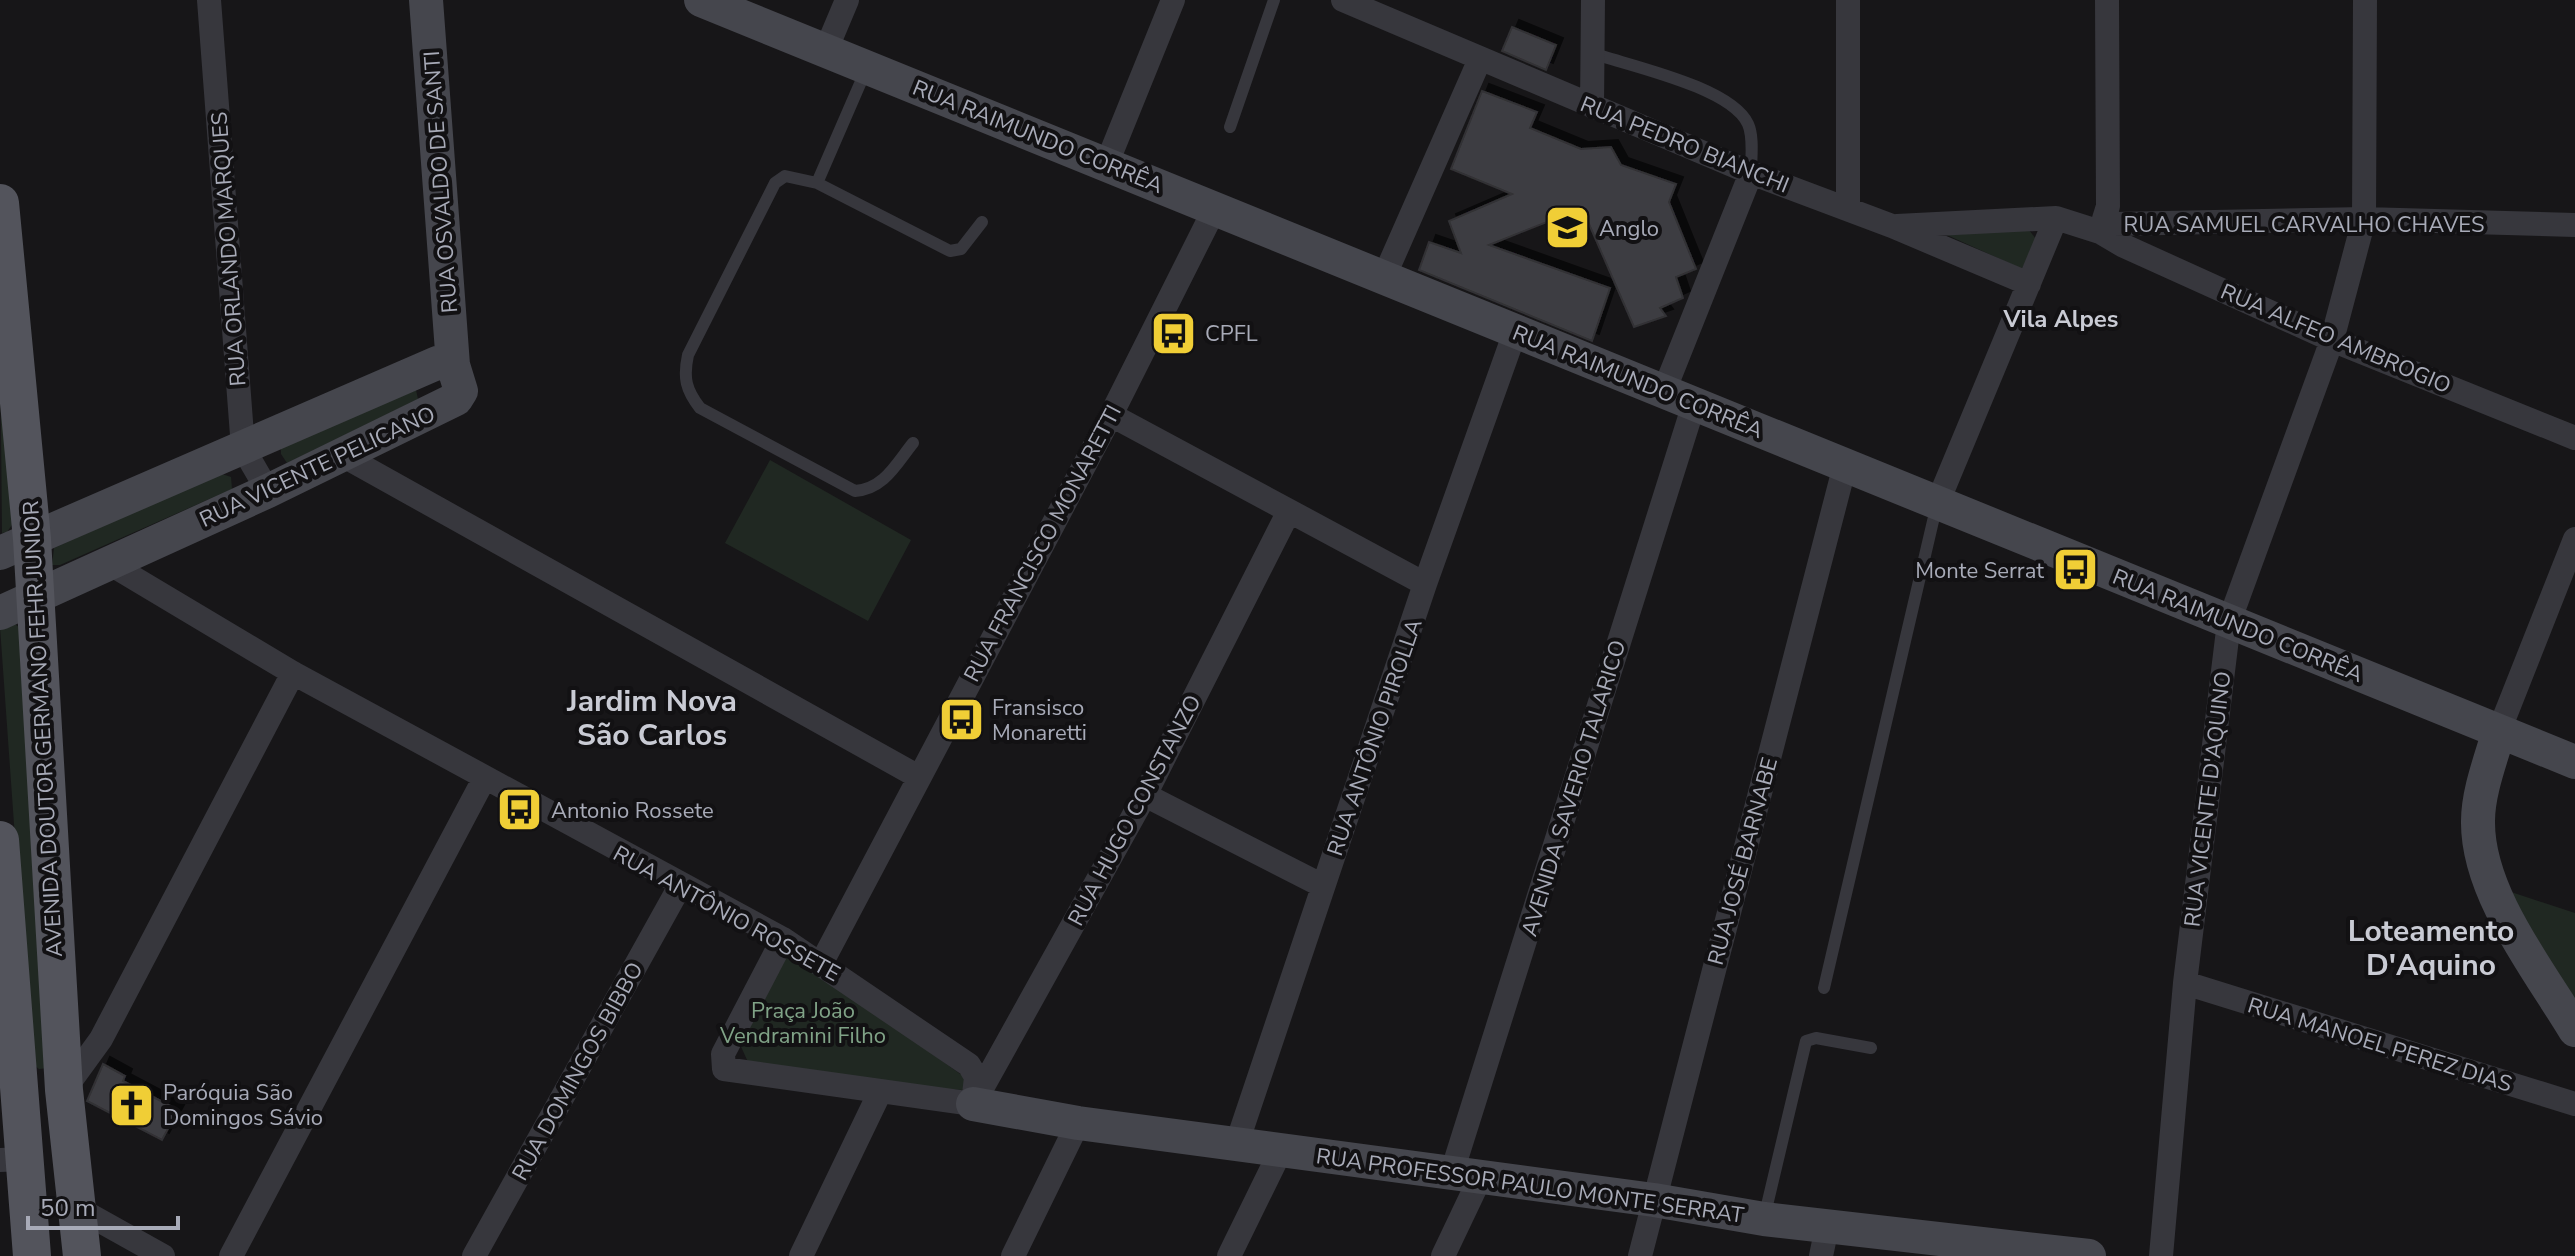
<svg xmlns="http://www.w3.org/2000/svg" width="2575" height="1256" font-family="'Nunito Sans',sans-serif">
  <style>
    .green { fill: #202822 }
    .building { fill: #3e3e42; stroke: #313034; stroke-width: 2; filter: url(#shadow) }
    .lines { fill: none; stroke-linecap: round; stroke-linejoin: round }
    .lane { stroke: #37373d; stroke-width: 12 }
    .street { stroke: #37373d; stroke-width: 24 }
    .secondary { stroke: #45464d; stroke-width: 34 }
    .primary { stroke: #53545c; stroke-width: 38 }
    .labels { text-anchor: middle; stroke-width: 8; stroke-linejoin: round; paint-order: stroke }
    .street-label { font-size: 22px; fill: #a8abb8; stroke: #121113 }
    .poi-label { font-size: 22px; fill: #a8abb8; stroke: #121113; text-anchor: start }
    .park-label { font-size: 22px; fill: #80a387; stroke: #121113 }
    .neighbourhood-label { font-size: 24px; font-weight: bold; fill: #c9cbd4; stroke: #121113 }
    .district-label { font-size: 30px; font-weight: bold; fill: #c9cbd4; stroke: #121113 }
  </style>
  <defs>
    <filter id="shadow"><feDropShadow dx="7" dy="-7" stdDeviation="0" flood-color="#0009"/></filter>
  </defs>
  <rect width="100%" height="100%" fill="#171618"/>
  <path class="green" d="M2029 230 2036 239 2022 269 1947 235Z
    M0 328 14 522 7 532 2 533Z
    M416 390 418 399 287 463 281 454V447Z
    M770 460 911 540 868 621 725 543Z
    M219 473 231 477 232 489 60 565H52L54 548Z
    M13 623 19 627 49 1068 39 1069 31 1063 0 627Z
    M2505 890 2575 913V1008Z
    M783 957 805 962 963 1076 966 1087 962 1090 902 1086 748 1062 738 1040Z"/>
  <path class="building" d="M1512 27 1556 45 1546 70 1502 51Z
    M1482 91 1537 112 1530 128 1581 149 1611 147 1621 165 1676 184 1669 202 1696 269 1676 277 1683 298 1660 308 1666 316 1634 327 1582 208 1489 245 1610 288 1592 341 1419 270 1429 242 1461 253 1449 221 1512 194 1451 169Z
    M103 1064 125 1076 123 1081 178 1110 162 1140 87 1101Z"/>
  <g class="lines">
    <path class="lane" d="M1592 53C1630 66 1731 87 1748 124 1754 137 1751 158 1751 173
      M1230 127 1274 0
      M817 183 866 70
      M913 443C896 464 884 489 855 491L700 408C686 390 683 378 688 355L775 183 785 176 817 183 950 251 961 249 982 222
      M1824 988 1937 504
      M1764 1218 1806 1041 1816 1038 1871 1048"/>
    <path class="street" d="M209 0 243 448 268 491
      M1343 0 1751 173 1892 226 2029 284
      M2107 0 2108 206 2100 232 2122 245 2332 340 2575 438
      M826 50 847 0
      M1592 106 1593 0
      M1107 163 1173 0
      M1848 208V0
      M1897 226 2056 218 2100 232 2114 224 2364 219 2575 225
      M1384 277 1480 59
      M1664 391 1751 173
      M1111 415 1425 584
      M342 455 917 776
      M1937 504 2056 218
      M107 562 293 673 783 939 969 1065 976 1077 973 1104
      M2499 731 2575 539
      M1145 795 1323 886
      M783 939 723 1054 724 1069 973 1104
      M822 962 1111 415 1215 208
      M2185 983 2575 1104
      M64 1090 101 1039 293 673
      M976 1099 1145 795 1289 511
      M1237 1143 1425 584 1515 332
      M0 1160 24 1159
      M1452 1172 1694 404
      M77 1208 163 1256
      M231 1256 484 779
      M474 1256 680 886
      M801 1256 880 1092
      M1013 1256 1078 1123
      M1229 1256 1281 1150
      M1443 1256 1481 1176
      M1640 1256 1845 465
      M1821 1256 1827 1227
      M2161 1256 2185 983 2229 622 2332 340 2364 219 2365 0"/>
    <path class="secondary" d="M701 0 2575 762
      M0 553 437 363 453 365
      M0 613 268 491 456 399 461 391 453 365 426 0
      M2499 731C2491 759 2478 792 2478 821 2477 893 2539 970 2575 1030
      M973 1104 1078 1123 1654 1200 1764 1219 2089 1256"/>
    <path class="primary" d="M0 203 32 539 64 1090 82 1256
      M0 840 32 1256"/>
  </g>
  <defs>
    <symbol id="school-square" viewBox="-11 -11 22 22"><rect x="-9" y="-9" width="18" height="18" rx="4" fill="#f0ce36" stroke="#121113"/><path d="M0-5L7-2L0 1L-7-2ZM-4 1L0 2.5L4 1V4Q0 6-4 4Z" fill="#111"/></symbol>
    <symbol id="bus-square" viewBox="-11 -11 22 22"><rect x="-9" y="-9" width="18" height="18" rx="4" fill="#f0ce36" stroke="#121113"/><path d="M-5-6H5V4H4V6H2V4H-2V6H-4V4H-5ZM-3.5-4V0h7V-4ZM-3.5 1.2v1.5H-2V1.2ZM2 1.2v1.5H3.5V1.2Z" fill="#111"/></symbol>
    <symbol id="church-square" viewBox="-11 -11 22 22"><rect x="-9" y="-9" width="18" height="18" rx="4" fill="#f0ce36" stroke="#121113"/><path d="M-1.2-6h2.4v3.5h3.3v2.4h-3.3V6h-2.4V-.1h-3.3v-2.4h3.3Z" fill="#111"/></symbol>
  </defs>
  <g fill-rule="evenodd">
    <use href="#school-square" x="1542" y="202" width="51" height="51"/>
    <use href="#bus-square" x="1148" y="308" width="51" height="51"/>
    <use href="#bus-square" x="2050" y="544" width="51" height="51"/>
    <use href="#bus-square" x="936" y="694" width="51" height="51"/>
    <use href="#bus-square" x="494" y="784" width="51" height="51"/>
    <use href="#church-square" x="106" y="1080" width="51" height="51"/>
  </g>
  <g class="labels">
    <g class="street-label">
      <text transform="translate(1038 136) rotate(22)" y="8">RUA RAIMUNDO CORRÊA</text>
      <text transform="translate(1685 144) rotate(22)" y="8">RUA PEDRO BIANCHI</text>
      <text transform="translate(440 182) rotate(-94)" y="8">RUA OSVALDO DE SANTI</text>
      <text x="2304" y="232">RUA SAMUEL CARVALHO CHAVES</text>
      <text transform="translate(228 249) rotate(-94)" y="8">RUA ORLANDO MARQUES</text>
      <text transform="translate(2336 338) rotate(23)" y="8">RUA ALFEO AMBROGIO</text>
      <text transform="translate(1638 381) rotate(22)" y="8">RUA RAIMUNDO CORRÊA</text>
      <text transform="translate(317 466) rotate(-25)" y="8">RUA VICENTE PELICANO</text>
      <text transform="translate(1042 543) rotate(-62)" y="8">RUA FRANCISCO MONARETTI</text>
      <text transform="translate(2238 625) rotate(22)" y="8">RUA RAIMUNDO CORRÊA</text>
      <text transform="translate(42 729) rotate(-93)" y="8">AVENIDA DOUTOR GERMANO FEHR JUNIOR</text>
      <text transform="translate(1374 737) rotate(-71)" y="8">RUA ANTÔNIO PIROLLA</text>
      <text transform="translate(1573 788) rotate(-73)" y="8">AVENIDA SAVERIO TALARICO</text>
      <text transform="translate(2207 799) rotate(-83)" y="8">RUA VICENTE D'AQUINO</text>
      <text transform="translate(1134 810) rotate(-62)" y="8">RUA HUGO CONSTANZO</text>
      <text transform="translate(1742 861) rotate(-75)" y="8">RUA JOSÉ BARNABE</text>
      <text transform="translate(727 913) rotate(29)" y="8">RUA ANTÔNIO ROSSETE</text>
      <text transform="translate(2380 1044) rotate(17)" y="8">RUA MANOEL PEREZ DIAS</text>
      <text transform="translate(577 1071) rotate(-61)" y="8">RUA DOMINGOS BIBBO</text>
      <text transform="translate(1530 1185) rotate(8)" y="8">RUA PROFESSOR PAULO MONTE SERRAT</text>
    </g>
    <g class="poi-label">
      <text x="1599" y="236">Anglo</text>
      <text x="1205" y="341">CPFL</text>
      <text x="2044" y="578" text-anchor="end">Monte Serrat</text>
      <text x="992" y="715">Fransisco<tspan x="992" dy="25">Monaretti</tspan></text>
      <text x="551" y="818">Antonio Rossete</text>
      <text x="163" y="1100">Paróquia São<tspan x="163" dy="25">Domingos Sávio</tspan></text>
    </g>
    <g class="park-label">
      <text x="803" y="1018">Praça João<tspan x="803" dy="25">Vendramini Filho</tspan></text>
    </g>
    <g class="neighbourhood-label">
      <text x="2061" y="327">Vila Alpes</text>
    </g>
    <g class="district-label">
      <text x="652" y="711">Jardim Nova<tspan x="652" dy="34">São Carlos</tspan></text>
      <text x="2431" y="941">Loteamento<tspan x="2431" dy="34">D'Aquino</tspan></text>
    </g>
  </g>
  <path d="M28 1216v12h150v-12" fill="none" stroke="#a8abb8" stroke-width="4"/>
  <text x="40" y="1216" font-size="24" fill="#a8abb8" stroke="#121113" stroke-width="6" paint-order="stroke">50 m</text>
</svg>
